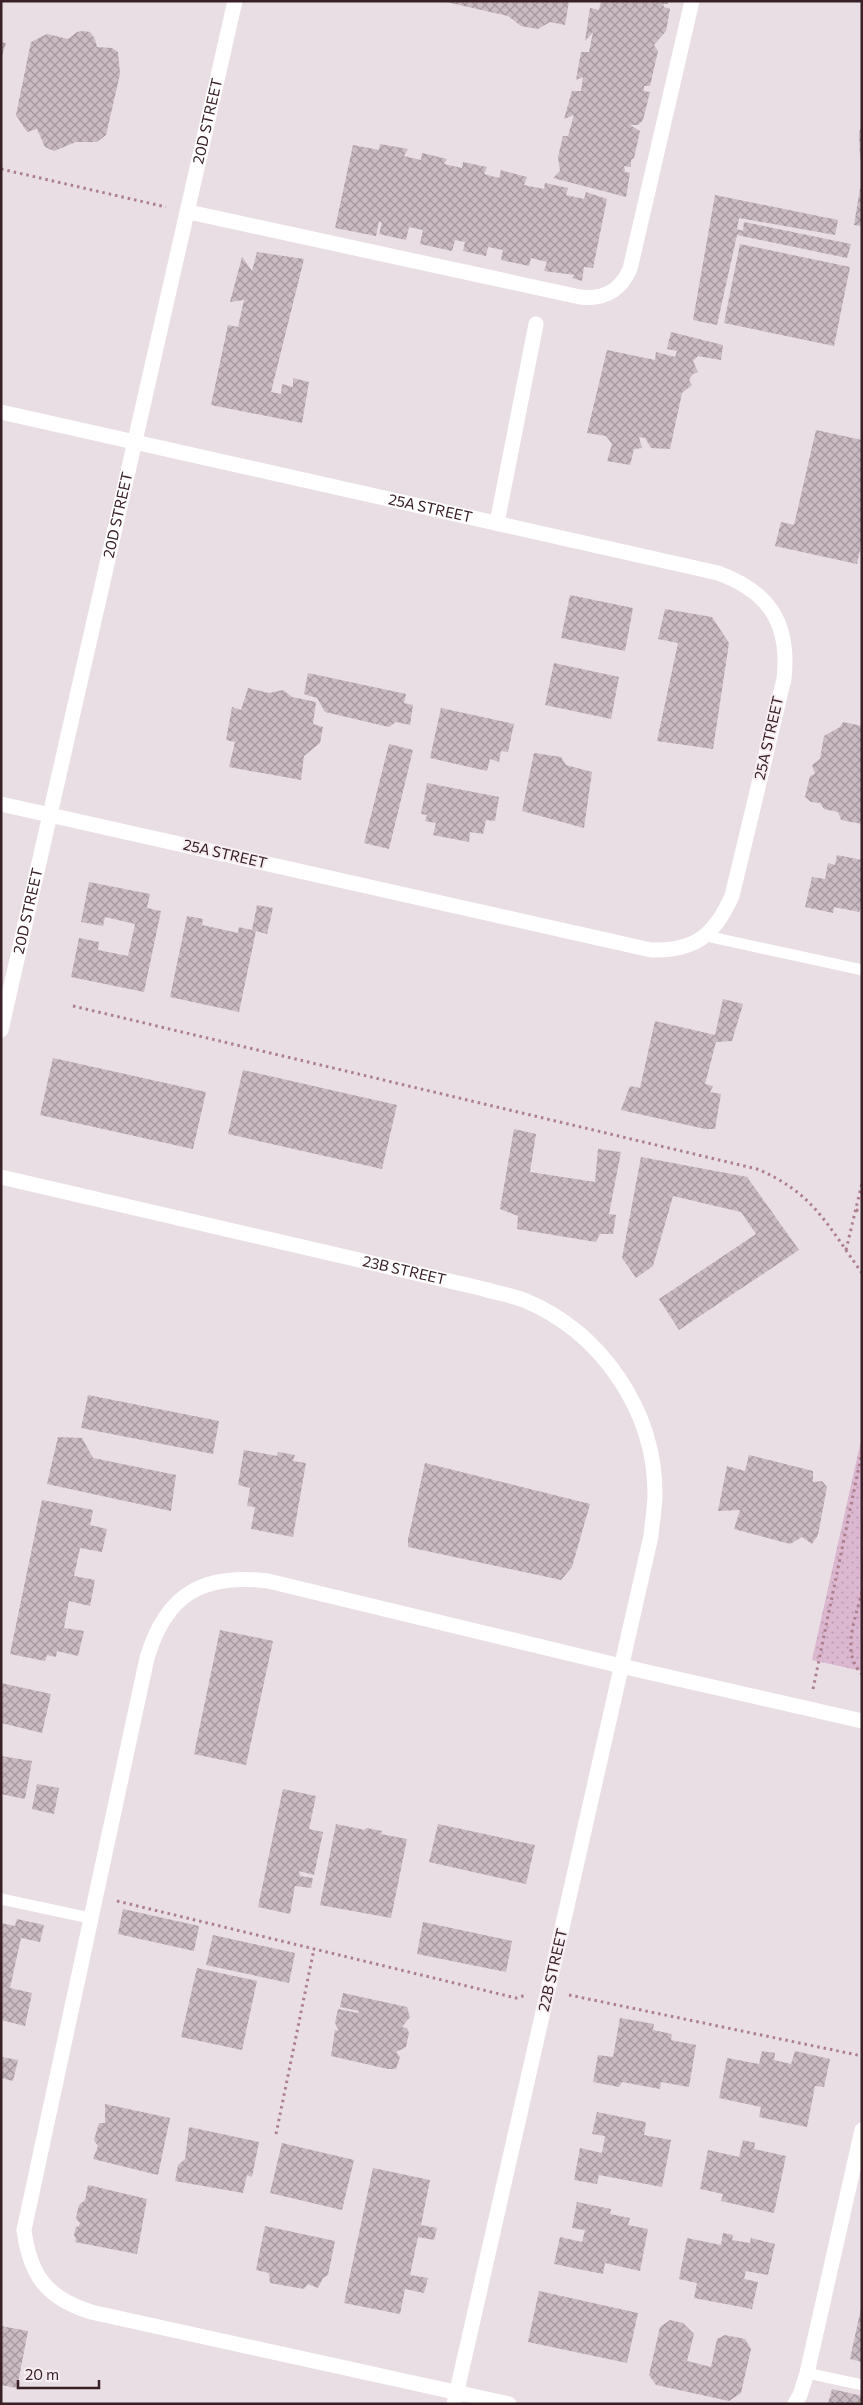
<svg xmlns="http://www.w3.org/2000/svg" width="863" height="2405" font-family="Commissioner,sans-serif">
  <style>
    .park { fill: url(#park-dots) }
    .building { fill: url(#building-cross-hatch) }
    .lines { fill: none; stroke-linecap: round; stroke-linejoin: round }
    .path { stroke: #ad7f8c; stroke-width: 3; stroke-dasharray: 2.5 4; stroke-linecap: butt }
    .lane { stroke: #fff; stroke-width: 11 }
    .street { stroke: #fff; stroke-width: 15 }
    .labels { text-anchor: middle; stroke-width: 4; stroke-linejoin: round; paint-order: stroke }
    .street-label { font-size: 15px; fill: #382026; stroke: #f6eef2 }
  </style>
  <defs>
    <pattern id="park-dots" width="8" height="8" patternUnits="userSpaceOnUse" patternTransform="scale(1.25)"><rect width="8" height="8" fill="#dbb7d0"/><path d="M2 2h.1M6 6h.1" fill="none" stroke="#bd9db2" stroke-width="1.8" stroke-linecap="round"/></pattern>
    <pattern id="building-cross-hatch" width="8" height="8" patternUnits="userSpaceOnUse" patternTransform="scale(1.25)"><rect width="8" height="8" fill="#cabac1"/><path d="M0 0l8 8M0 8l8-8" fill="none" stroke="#a5979d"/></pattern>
  </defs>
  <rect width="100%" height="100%" fill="#e9dee3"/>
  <path class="park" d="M862 1436V1671L812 1660Z"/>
  <path class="building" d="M442 1H569L565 25 550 22 538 29 521 26 508 16Z
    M601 1H667L668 4H663L664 7 670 9 666 31 654 45 658 51 650 86H644V91L650 92 643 120 638 125H630L640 131 634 158 631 160V167L624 166 625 172 630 173 626 197 553 178 560 171 558 157 563 136H568L574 115 564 119 572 91H581L583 77 576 80 581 52H589L593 32 585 41 590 8 599 10Z
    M83 31 90 32 95 39 97 47 112 48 118 52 120 74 106 135 97 142H76L54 151 45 147 37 129 27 132 16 115 31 42 47 34 68 39 77 32Z
    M1 42 6 43 2 56H1Z
    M862 126V159H860L859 132Z
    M380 144 408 149 404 156 421 160 422 153 447 159 444 164 462 168 463 162 487 167 484 174 499 178 501 170 527 177 524 185 544 189 545 183 568 188 566 195 584 199 586 192 607 199 593 268 584 267 582 281 572 278 575 275 544 271 547 262 531 258 529 266 501 260 503 250 488 247 486 256 463 251 465 242 455 240 452 251 420 244 423 230 409 227 406 240 379 234 382 223 379 221 376 236 335 228 353 145 379 150Z
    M860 189H862V226L854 225Z
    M715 195 838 220 835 235 739 218 737 229 743 231 744 222 851 244 847 258 737 235 717 325 693 320Z
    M740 244 850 267 834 346 724 323Z
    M257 252 304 259 271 392 281 394 282 384 293 387V378L309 382 302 423 211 405 228 325 238 327 244 300 230 302 242 257 252 271Z
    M671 332 723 345 721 360 698 356 693 361 698 372 693 374 689 380 692 385 682 393 670 449 651 448 645 438 639 437 642 448 634 449 630 465 607 461 612 444 606 436 587 433 607 350 655 360 656 352 675 357 677 351 667 349Z
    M816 430 862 440V541L857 564 775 546 781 522 794 525Z
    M570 595 633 608 625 651 561 638Z
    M665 609 712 617 729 643 713 749 657 741 678 643 658 639Z
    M554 663 619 677 611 719 545 705Z
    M308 673 406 694 404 703 413 705 410 725 396 722 389 727 325 712 317 698 304 694Z
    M248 688 269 693 283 690 292 697 316 702 313 724 323 727 320 743 304 756 301 780 229 767 235 742 226 740 232 707 241 710Z
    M441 708 514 724 508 752 501 751 499 762 490 759 487 771 430 758Z
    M843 722 862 726V824L841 820 838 812 824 809 820 803 811 802 805 797 810 776 815 774 812 765 820 759 824 736 840 727Z
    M389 744 413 750 389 849 364 843Z
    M534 753 561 757 566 765 592 772 584 828 522 811Z
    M427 783 499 797 495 821 486 820 483 834 470 832 469 842 433 835 436 823 425 821 427 815 421 814Z
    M837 855 862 860V905L859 912 834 907 833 913 805 907 812 877 825 879 828 863 835 865Z
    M89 882 150 894 147 908 161 911 144 992 71 977 79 938 99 942 98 950 128 956 135 924 105 917 103 926 81 922Z
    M257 905 273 908 267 934 256 931 239 1012 170 997 187 916 203 919 202 925 238 933 239 927 252 930Z
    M723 999 743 1004 732 1041 716 1042 705 1084 713 1086 710 1092 721 1094 715 1129H705L621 1110 630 1086 640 1088 655 1021 715 1035Z
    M53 1058 206 1092 193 1149 40 1115Z
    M243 1070 397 1105 382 1169 228 1134Z
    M514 1129 536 1134 530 1172 595 1182 598 1149 621 1152 609 1214 616 1215 613 1234H600L596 1242 517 1229 518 1216 500 1209Z
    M641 1157 747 1177 799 1250 679 1330 659 1299 756 1234 741 1212 673 1196 653 1266 636 1278 622 1258Z
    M88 1395 219 1421 213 1454 81 1428Z
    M58 1437 82 1438 93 1458 176 1475 171 1511 47 1484Z
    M244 1450 277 1456 278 1452 295 1455 293 1461 306 1463 293 1537 251 1529 255 1507 247 1506 250 1488 238 1485Z
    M749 1455 813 1471V1482L822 1481 827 1487 818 1535 812 1544 802 1537 790 1544 734 1529 740 1510 718 1511 727 1466 745 1471Z
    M425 1463 590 1504 572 1567 561 1580 408 1547V1539Z
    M42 1500 93 1510 90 1525 107 1529 102 1552 80 1548 74 1576 95 1580 90 1606 69 1601 64 1628 84 1631 78 1656 57 1651 56 1657 47 1655 45 1661 10 1654Z
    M220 1630 273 1641 246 1765 194 1754Z
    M1 1683 51 1694 42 1733 1 1723Z
    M1 1756 32 1761 25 1799 1 1794Z
    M37 1784 59 1788 54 1814 32 1809Z
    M283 1789 316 1796 309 1829 323 1832 314 1875 299 1871 300 1876 313 1878 311 1888 295 1886 290 1914 258 1907Z
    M336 1824 365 1830 366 1828 382 1831 381 1834 407 1839 391 1918 320 1905Z
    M438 1824 535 1845 526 1884 429 1862Z
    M123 1909 199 1926 194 1951 118 1934Z
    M17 1919 44 1925 40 1942 21 1938 10 1988 32 1993 25 2026 1 2020V1923L15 1926Z
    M423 1922 512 1941 506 1972 417 1954Z
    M213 1935 295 1953 289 1983 206 1965Z
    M197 1968 257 1981 242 2050 181 2037Z
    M343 1993 407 2007 410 2017 402 2027 407 2028 409 2033 406 2047 396 2052 400 2057 396 2069H388L331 2056 335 2030 339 2031 335 2023 338 2009 358 2013 359 2011 340 2007Z
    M620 2018 654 2024 653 2030 672 2034 671 2040 696 2045 689 2087 661 2082 660 2089 622 2082 619 2087 593 2082 598 2055 613 2057Z
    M762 2051 775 2053 774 2060 791 2064 795 2051 830 2059 824 2087 815 2086 807 2127 759 2117 761 2107 719 2098 727 2058 759 2064Z
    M1 2057 18 2060 13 2081 1 2078Z
    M105 2104 170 2118 158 2175 93 2159 98 2146 94 2140 99 2123H105Z
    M597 2112 646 2122 644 2135 671 2140 662 2187 599 2175 597 2184 574 2180 580 2148 602 2153 605 2136 592 2134Z
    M189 2127 259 2142 252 2177 247 2175 243 2193 175 2181 178 2165 185 2159Z
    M743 2140 755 2143 754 2149 786 2156 774 2213 721 2201 723 2194 700 2189 708 2150 739 2157Z
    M282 2143 354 2160 342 2210 270 2193Z
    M373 2168 430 2180 421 2225 437 2228 434 2240 418 2237 410 2275 428 2278 424 2293 405 2289 400 2314 344 2303Z
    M88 2185 147 2199 137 2254 75 2242 76 2239 74 2235 76 2227 79 2226 80 2223 76 2219 77 2213 79 2205 85 2200Z
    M577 2202 611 2209 610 2214 630 2218 628 2225 648 2229 640 2271 605 2263 603 2274 554 2264 560 2237 582 2242 585 2230 572 2228Z
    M265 2226 335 2241 328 2275 323 2278 318 2288 308 2284 304 2289 270 2283 269 2273 256 2270Z
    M723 2233 733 2235 732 2240 750 2243 751 2238 775 2244 768 2275 746 2271 744 2279 758 2282 752 2309 694 2298 697 2283 679 2279 687 2238 721 2245Z
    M539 2291 638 2313 627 2363 528 2342Z
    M861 2308H862V2362L850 2359Z
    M670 2320 683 2323 694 2334 687 2361 711 2367 717 2339 725 2335 745 2339 751 2349 741 2393 729 2401 656 2385 649 2375 660 2327Z
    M1 2326 28 2331 17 2388 1 2385Z
    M832 2389 862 2396V2404H828Z"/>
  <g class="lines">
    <path class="path" d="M1 169 166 207
      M73 1006 757 1169C813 1192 828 1226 862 1273
      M856 1210 862 1211
      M846 1250 862 1183
      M862 1592C856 1617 840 1653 862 1674
      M813 1689 862 1452
      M117 1901 516 1998 526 1995
      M569 1995 862 2056
      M276 2134 314 1949"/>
    <path class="lane" d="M706 936 862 970
      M1 1899 90 1918
      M807 2373 862 2385"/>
    <g class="street">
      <path d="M189 212 580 297C604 300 620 291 630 269L692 1"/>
      <path id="s1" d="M1 412 718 573C770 592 790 624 784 679L732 896C714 936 695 951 651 950L1 804"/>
      <path d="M497 523 536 324"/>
      <path id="s2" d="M1 1030 235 1"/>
      <path id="s3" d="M1 1177 484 1289C497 1293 511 1295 524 1300 601 1332 655 1410 655 1494 655 1508 652 1522 651 1536L454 2404"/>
      <path d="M509 2404 91 2312C47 2298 30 2276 24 2230L147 1658C166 1594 203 1573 268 1581L621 1666 862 1721"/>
      <path d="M795 2404 800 2395 807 2373 862 2130"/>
    </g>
  </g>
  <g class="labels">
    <g class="street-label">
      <text dy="5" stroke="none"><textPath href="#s2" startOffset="932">20D STREET</textPath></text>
      <text dy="5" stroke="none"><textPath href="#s1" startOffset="440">25A STREET</textPath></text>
      <text dy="5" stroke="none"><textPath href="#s2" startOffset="528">20D STREET</textPath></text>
      <text transform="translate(769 738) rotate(-77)" y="5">25A STREET</text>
      <text transform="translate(225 854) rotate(13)" y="5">25A STREET</text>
      <text dy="5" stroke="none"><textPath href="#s2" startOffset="122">20D STREET</textPath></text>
      <text dy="5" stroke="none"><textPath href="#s3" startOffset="414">23B STREET</textPath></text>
      <text transform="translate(553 1970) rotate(-77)" y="5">22B STREET</text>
    </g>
  </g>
  <rect width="863" height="2405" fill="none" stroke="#382026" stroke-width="5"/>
  <path d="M18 2380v8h81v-8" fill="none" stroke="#382026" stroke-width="2.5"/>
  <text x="25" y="2380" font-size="15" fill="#382026" stroke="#f6eef2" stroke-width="4" paint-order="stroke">20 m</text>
</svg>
